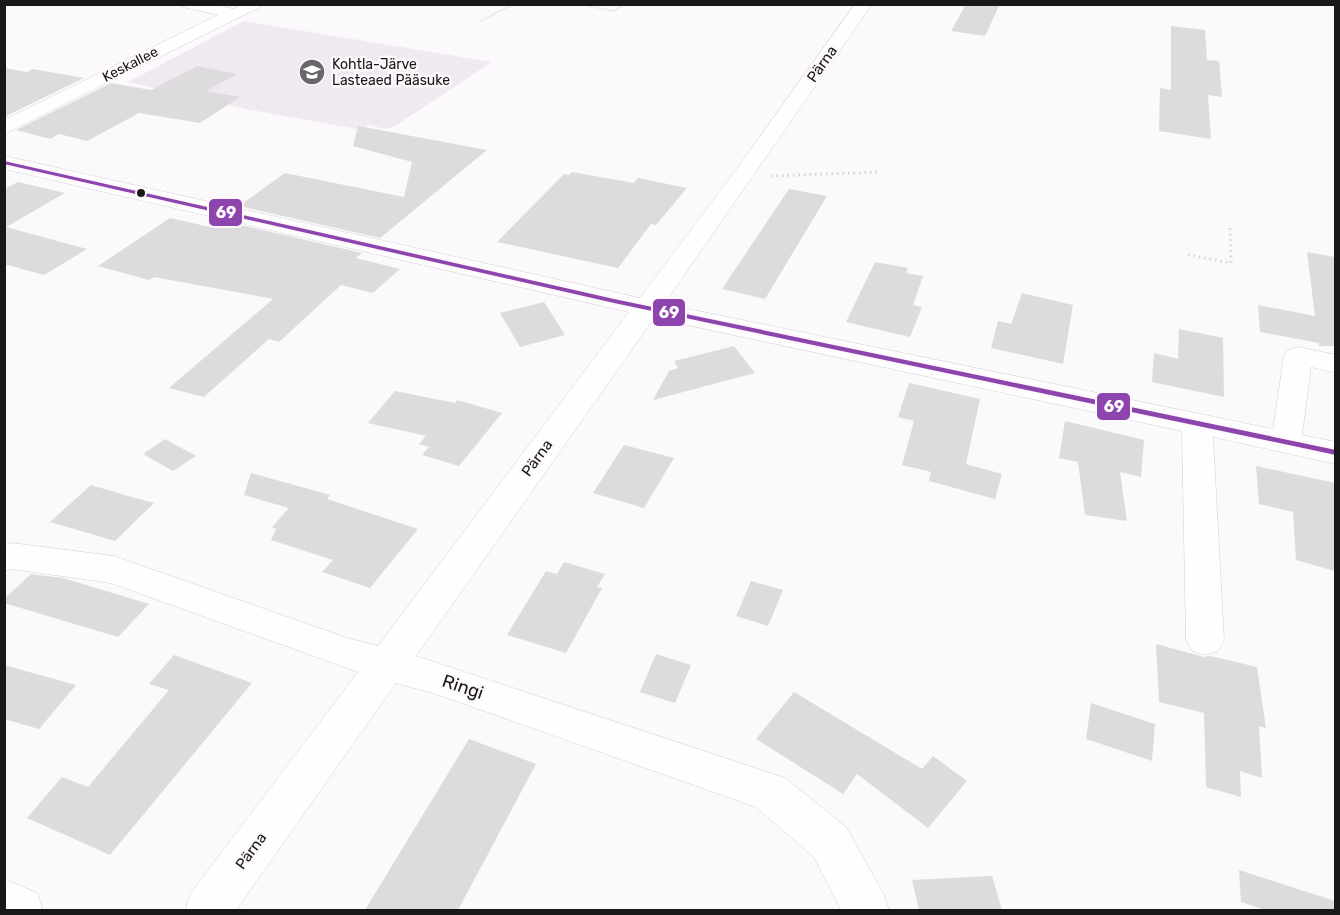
<svg xmlns="http://www.w3.org/2000/svg" width="1340" height="915" font-family="Rubik,sans-serif">
  <style>
    .built { fill: #f0eaf0 }
    .building { fill: #dddbdd }
    .lines { fill: none; stroke-linecap: round; stroke-linejoin: round }
    .minor-casing { stroke: #d3d1d3; stroke-width: 1 }
    .path-far1 { stroke: #d6d4d6; stroke-width: 2; stroke-dasharray: 1 2; stroke-linecap: butt }
    .path { stroke: #d6d4d6; stroke-width: 3; stroke-dasharray: 1.5 4; stroke-linecap: butt }
    .minor { fill: #fefefe; fill-rule: evenodd }
    .bus-1-casing { stroke: #fcf8fc; stroke-width: 4 }
    .bus-1 { fill: #8e44ad; fill-rule: evenodd }
    .bus-dot { fill: #191719; stroke: #fcf8fc; stroke-width: 2 }
    .labels { text-anchor: middle; stroke-width: 5; stroke-linejoin: round; paint-order: stroke }
    .far-street-label { font-size: 14px; fill: #191719; stroke: #fcf8fc }
    .far-poi-label { font-size: 14px; fill: #191719; stroke: #fcf8fc; text-anchor: start }
    .street-label { font-size: 15px; fill: #191719; stroke: #fcf8fc }
    .near-street-label { font-size: 18px; fill: #191719; stroke: #fcf8fc }
    .line-badge { stroke: #fcf8fc; stroke-width: 2 }
    .badge-label { font-size: 16px; text-anchor: middle; font-weight: bold; fill: #fff }
  </style>
  <rect width="100%" height="100%" fill="#fbf9fb"/>
  <path class="built" d="M244 21 492 62 395 126 386 129 368 125 362 130 246 109 128 82Z"/>
  <path class="building" d="M966 4H1000L985 36 951 31Z
    M1171 26 1205 30 1207 60 1219 61 1222 97 1208 95 1211 139 1159 131 1160 88 1171 90Z
    M197 66 237 74 206 91 240 97 200 123 139 113 87 141 59 134 50 139 16 130 111 83 151 90Z
    M4 68 27 72 33 69 84 78 4 117Z
    M358 126 487 150 380 238 239 206 285 173 404 197 412 162 353 146Z
    M572 172 634 183 638 178 687 188 656 225 651 224 618 268 497 242 564 174 569 175Z
    M18 182 65 193 6 227 87 249 44 275 4 264V189Z
    M789 189 827 196 765 299 722 289Z
    M170 218 210 227 219 220 362 253 356 258 400 269 373 293 341 285 279 342 269 339 204 397 169 388 273 299 154 277 149 280 98 266Z
    M1307 252 1335 257V346H1319V343L1260 332 1258 305 1315 316Z
    M875 262 908 268 906 273 923 276 913 305 922 307 910 337 846 322Z
    M1022 293 1073 305 1063 364 991 348 998 321 1011 324Z
    M544 302 565 335 520 347 500 313Z
    M1179 329 1223 338 1224 397 1152 382 1154 353 1178 359Z
    M734 346 755 373 653 400 669 371 678 368 674 361Z
    M909 383 980 399 966 464 1002 474 995 499 929 481 931 472 902 465 914 421 898 417Z
    M395 391 455 403 457 400 502 413 459 466 422 455 429 447 419 444 426 436 368 423Z
    M1065 421 1144 440 1141 477 1120 472 1127 521 1085 515 1078 462 1059 458Z
    M165 439 196 456 173 471 143 454Z
    M624 445 674 458 644 508 593 493Z
    M1256 466 1335 483V571L1296 560 1293 512 1259 504Z
    M251 473 330 495 327 499 418 529 370 588 322 572 333 560 271 540 276 529 272 527 289 508 244 495Z
    M91 485 135 498 154 503 115 541 50 522Z
    M564 562 605 574 597 587 602 588 566 653 507 635 546 571 557 574Z
    M31 574 63 578 149 604 118 637 4 603V599Z
    M751 581 783 590 768 626 736 616Z
    M1156 644 1204 657 1210 656 1257 667 1266 728 1259 726 1262 778 1240 771 1241 797 1206 787 1204 713 1159 702Z
    M656 654 691 665 675 703 640 692Z
    M174 655 252 683 110 855 27 818 62 777 88 787 169 690 149 684Z
    M4 665 76 685 39 729 4 719Z
    M794 692 922 769 933 756 967 781 928 828 857 774 843 794 756 739Z
    M1091 703 1155 724 1152 761 1086 739Z
    M469 739 536 764 458 910H365Z
    M1239 870 1335 901V910H1265L1241 902Z
    M992 876 1002 910H919L912 880Z"/>
  <g class="lines">
    <defs>
      <path id="minor" d="M181 4H214L233 9 243 4H266L4 134V120L218 15 183 7Z
        M855 4H872L664 304 1273 429 1284 356 1288 350 1298 347 1336 355V373L1311 367 1302 435 1336 442V464L1213 437 1224 640 1218 651 1205 655 1192 651 1186 640 1182 431 654 318 416 656 785 778 846 827 883 893 889 910H841L814 857 756 807 439 695 396 683 236 910H185L191 893 358 672 111 583 12 569 4 571V545L12 543 114 556 347 638 378 646 629 312 4 169V156L640 298 736 170Z
        M4 879 37 893 43 910H4Z"/>
    </defs>
    <use href="#minor" class="minor-casing"/>
    <path class="path-far1" d="M579 4 613 11 625 4
      M481 21 513 4"/>
    <path class="path" d="M771 176 879 172
      M1188 255 1231 263 1230 227"/>
    <use href="#minor" class="minor"/>
    <defs>
      <path id="bus-1" d="M4 161 614 299 1336 450V455L614 303 4 164Z"/>
    </defs>
    <use href="#bus-1" class="bus-1-casing"/>
    <use href="#bus-1" class="bus-1"/>
  </g>
  <defs>
    <symbol id="school-disc" viewBox="-11 -11 22 22"><circle r="9.5" fill="#686668" stroke="#fcf8fc"/><path d="M0-5L7-2L0 1L-7-2ZM-4 1L0 2.5L4 1V4Q0 6-4 4Z" fill="#fff"/></symbol>
  </defs>
  <g fill-rule="evenodd">
    <use href="#school-disc" x="297" y="57" width="30" height="30"/>
  </g>
  <circle class="bus-dot" cx="141" cy="193" r="5"/>
  <g class="labels">
    <g class="far-street-label">
      <text transform="translate(130 64) rotate(-27)" y="5">Keskallee</text>
    </g>
    <g class="far-poi-label">
      <text x="332" y="69">Kohtla-Järve<tspan x="332" dy="16">Lasteaed Pääsuke</tspan></text>
    </g>
    <g class="street-label">
      <text transform="translate(822 64) rotate(-55)" y="5">Pärna</text>
      <text transform="translate(537 458) rotate(-54)" y="5">Pärna</text>
      <text transform="translate(251 851) rotate(-54)" y="5">Pärna</text>
    </g>
    <g class="near-street-label">
      <text transform="translate(463 687) rotate(19)" y="6">Ringi</text>
    </g>
  </g>
  <g class="line-badge">
    <rect x="208" y="198" width="35" height="29" rx="6" fill="#8e44ad"/>
    <rect x="652" y="298" width="34" height="29" rx="6" fill="#8e44ad"/>
    <rect x="1096" y="392" width="35" height="29" rx="6" fill="#8e44ad"/>
  </g>
  <g class="badge-label">
    <text x="226" y="218">69</text>
    <text x="669" y="318">69</text>
    <text x="1114" y="412">69</text>
  </g>
  <rect width="1340" height="915" fill="none" stroke="#191719" stroke-width="12"/>
</svg>
